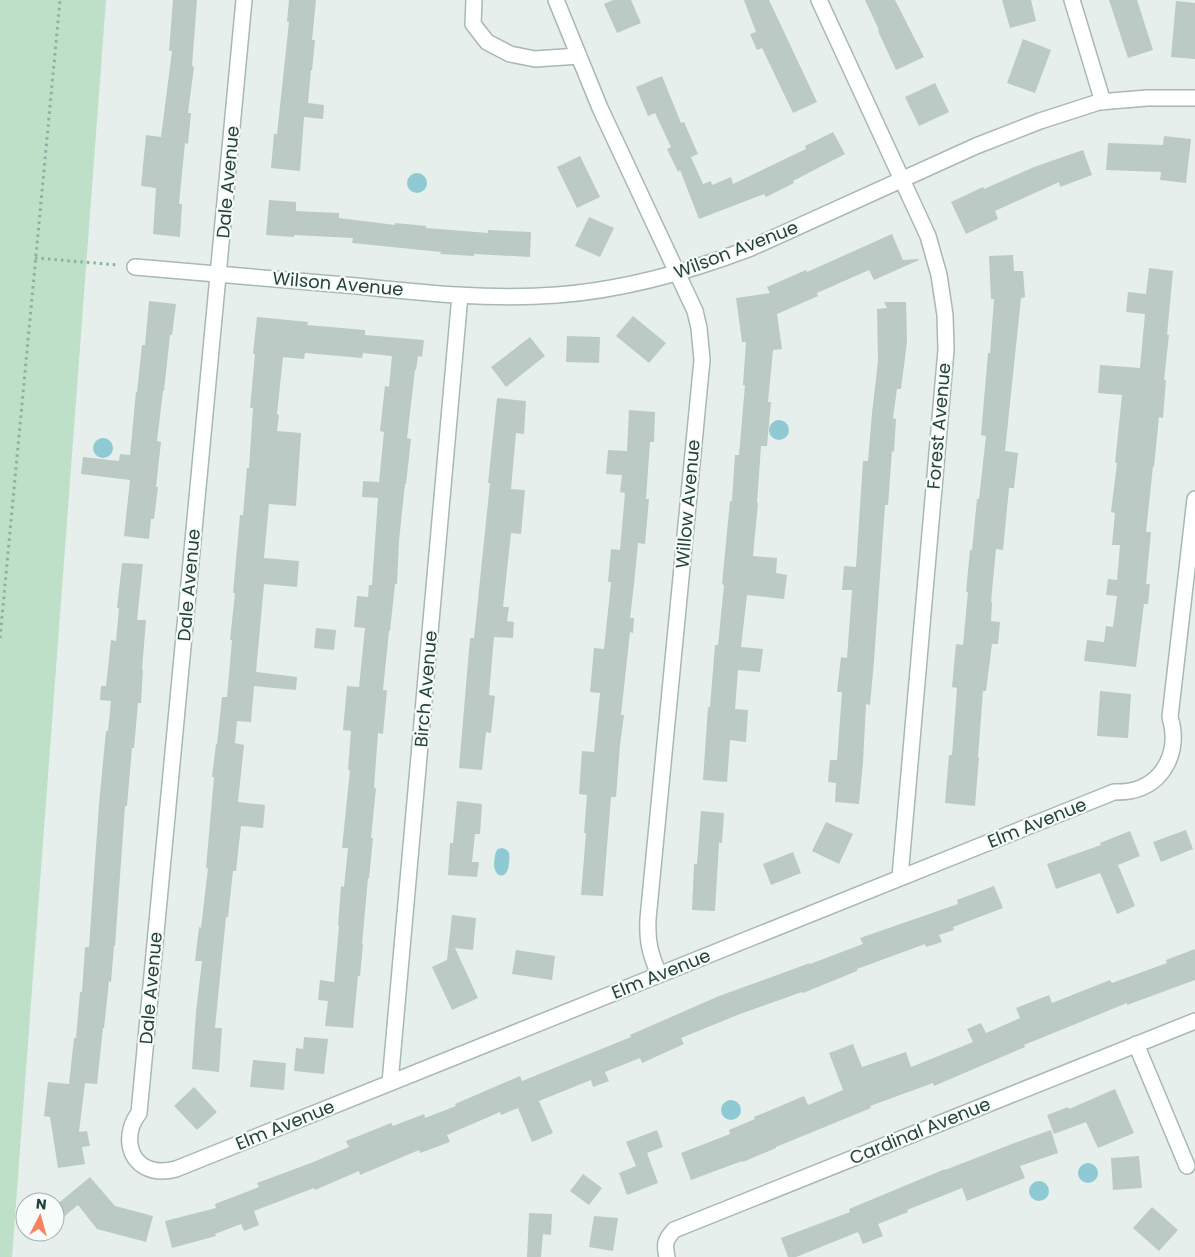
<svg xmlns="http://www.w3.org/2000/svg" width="1195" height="1257" font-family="Poppins,sans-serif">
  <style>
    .green { fill: #bfe0c8 }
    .water { fill: #8ec9d4 }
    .building { fill: #bbcac4 }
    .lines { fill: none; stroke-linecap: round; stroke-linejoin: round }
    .minor-casing { stroke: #a8b8b2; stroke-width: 18 }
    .path { stroke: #86b3a5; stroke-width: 3; stroke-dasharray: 2.5 4; stroke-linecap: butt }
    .minor { stroke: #fff; stroke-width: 15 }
    .labels { text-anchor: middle; stroke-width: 4.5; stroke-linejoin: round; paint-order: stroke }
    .street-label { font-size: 18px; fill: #24423a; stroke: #f7fbf9 }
  </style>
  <rect width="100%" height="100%" fill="#e6efeb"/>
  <path class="green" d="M0 0H106L12 1257H0Z"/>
  <path class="water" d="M407 183a10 10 0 1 1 20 0a10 10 0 1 1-20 0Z
    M769 430a10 10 0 1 1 20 0a10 10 0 1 1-20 0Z
    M93 448a10 10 0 1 1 20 0a10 10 0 1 1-20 0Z
    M502 848C505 849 507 849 509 853 510 857 509 870 506 873 499 880 494 871 494 864 495 859 494 853 498 849Z
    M721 1110a10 10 0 1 1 20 0a10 10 0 1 1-20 0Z
    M1078 1173a10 10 0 1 1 20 0a10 10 0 1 1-20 0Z
    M1029 1191a10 10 0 1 1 20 0a10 10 0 1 1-20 0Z"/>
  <path class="building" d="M173 0H197L192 66 194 67 188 113H191L188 144 185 143 179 204H182L180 237 153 234 156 188 141 186 146 135 161 137 172 51H169Z
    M289 0H316L312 40H315L312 70H311L308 103 324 105 323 119 304 117 300 171 271 168 274 134H277L289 22H287Z
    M613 0H631L641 23 617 33 604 4Z
    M744 0H769L817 102 793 113 762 48 757 50 750 34 756 32Z
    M865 0H895L924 57 896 70 878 31 879 30Z
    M1002 0H1031L1036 21 1010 28Z
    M1109 0H1137L1153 50 1128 58Z
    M1176 1 1195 3V59L1171 57Z
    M1023 39 1051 50 1035 93 1007 83Z
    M662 76 681 123 684 122 698 154 691 157 703 184 711 181 712 185 731 177 733 184 806 149 805 146 833 132 845 154 793 181 794 183 766 197 764 194 699 219 680 170 678 172 667 149 671 147 655 113 648 116 636 87Z
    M935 83 949 112 919 126 905 97Z
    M1164 136 1191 139 1186 183 1160 180 1161 172 1106 170 1108 143 1163 145Z
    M1083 150 1092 175 1060 187 1059 182 995 211 998 219 966 234 951 202 983 187 984 189 1034 167Z
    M580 156 600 197 577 208 557 167Z
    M269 200 296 202V211L339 213V218L395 225V223L426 226V228L488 233V230L531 232 530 257 474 254V256L440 254 441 252 352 243 353 238 294 235V237L266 235Z
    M589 217 614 228 600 257 575 246Z
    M892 234 903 260 918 259 919 260 874 280 869 270 817 293 818 296 777 314 782 349 773 350 768 402H771L767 446H761L757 503H758L753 556 777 558 776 573 787 575 784 599 747 595 741 647 763 649 760 672 738 670 735 709 748 710 746 742 730 740 727 782 703 780 708 707H710L715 645H718L724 585 722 584 730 501H732L735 455H739L745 385H743L746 342H742L736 298 770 293 767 287 806 270 807 272Z
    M1013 255 1014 271H1023L1025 297 1021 298 1005 451 1018 453 1014 488H1009L1003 550 996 549 991 602H992L991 621 1000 622 998 644H992L986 691H983L978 757H979L975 806 945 803 949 755H952L957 688 952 687 956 644 963 645 968 592H966L970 550H972L977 499H979L986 436 981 435 988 353H990L994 299H991L989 256Z
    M1149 268 1173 271 1167 335H1169L1164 380H1166L1163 418 1159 417 1154 467 1153 466 1146 532H1151L1146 584H1150L1148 604H1144L1136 667 1084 661 1087 640 1104 642 1106 626 1113 627 1117 596 1106 595 1108 579 1117 580 1120 545H1112L1115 513 1111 512 1117 463H1115L1122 395 1098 393 1100 365 1140 368 1145 314 1126 312 1128 292 1146 294Z
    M149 301 176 304 172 335H170L164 391H163L157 441 161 442 156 487H158L154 519H151L149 539 124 536 130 480 81 474 83 457 119 461 120 454 130 455 136 392H137L142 345H145Z
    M884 302H906L907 342 901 389H897L893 418 896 419 894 452 892 451 888 505H885L874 661 870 705 866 704 863 763 859 804 835 802 836 783 828 782 830 760H837L842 692H837L841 657 847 658 852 590H842L844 566 856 567 863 461H868L872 413 878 361 877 309 887 308Z
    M633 316 666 343 649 363 616 336Z
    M257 317 308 322 307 325 365 330V335L424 340 422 357 418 356 416 370H415L407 438 411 439 406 484H405L399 541 397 584H395L390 631H389L383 690H387L383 734 378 733 374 788H376L371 838H373L369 879 368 878 362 944H363L360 976H358L353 1028 325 1026 328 1001 318 1000 320 980 334 982 339 926H338L341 886 344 887 348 848H342L350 770H348L351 731 343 730 347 686 359 687 365 628 354 627 357 596 368 597 369 585H372L378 498 362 497 363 481 379 482 384 432 380 431 385 386 389 387 392 356 363 353 362 358 305 353 304 359 283 357 277 414 279 415 277 431 301 433 296 506 269 504 264 558 299 561 297 587 264 584 256 672 297 677 296 690 254 686 251 722 237 721 235 743 244 745 238 802 265 805 263 828 241 826 236 871H233L228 917H226L215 1028H222L219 1072 192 1069 196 1012 202 961H195L199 927 201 928 208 868H206L214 777H212L216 744H217L222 697H227L232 640H230L235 593H233L240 515H243L247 468H249L253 408H250L255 354H253Z
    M567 336 600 337 599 363 566 362Z
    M530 337 545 356 506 387 491 367Z
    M497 398 526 401 524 434 516 433 511 489 525 490 521 534 511 533 503 607H509L507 621 514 622 513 638 494 637 489 695 495 696 491 733 486 732 482 770 459 768 470 638H474L490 483H488Z
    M629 410 655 412 654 442H650L646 499H649L645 544 638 543 634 584 630 618H634L633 633 630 632 621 715H624L620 745 616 797H611L603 896 581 895 586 833H584L587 795 579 794 582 751 594 752 600 693 590 692 594 648 604 649 611 582H608L611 549 620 550 625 493 620 492 622 475 606 474 608 450 627 451Z
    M122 563 143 564 137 620H146L142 669 143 670 141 703H138L134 748H132L127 806H125L115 946H114L111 982 109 981 104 1028H103L97 1084 85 1083 79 1132 87 1131 90 1146 82 1147 85 1164 58 1168 50 1117 44 1116 48 1082 69 1084 74 1038H76L80 992H82L85 947H89L99 804 106 731H108L111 701 100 700 101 686H106L111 640 116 641 119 608H117Z
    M316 628 336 630 334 650 314 648Z
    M1100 691 1131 694 1128 738 1097 736Z
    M457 801 482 804 480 834H475L472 862H479L477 877 448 875 450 843H453Z
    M701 811 724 813 722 843H719L715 911 692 910 694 864H697Z
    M826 822 853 834 839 864 812 851Z
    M1186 830 1193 849 1161 862 1153 842Z
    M1130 831 1140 856 1118 865 1135 906 1117 914 1100 873 1056 889 1047 864 1101 845 1100 843Z
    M793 852 801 873 771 885 763 864Z
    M994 886 1003 908 953 927 954 930 939 935 942 942 926 947 925 944 857 969V971L803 993 802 992 740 1014 681 1038 684 1044 642 1063 640 1058 605 1072 609 1081 593 1087 591 1080 539 1101 553 1133 532 1142 518 1108 501 1115 500 1112 447 1135 450 1142 420 1153 419 1150 360 1175 359 1171 315 1190 314 1188 254 1211 259 1225 244 1231 241 1224 215 1234 216 1236 172 1248 165 1221 216 1208 215 1204 259 1187 257 1183 311 1163 349 1147 346 1141 391 1123 393 1126 424 1114 425 1118 456 1106 455 1104 520 1076 522 1081 631 1037 630 1035 719 996 810 963V964L863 944 860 938 958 904 957 900Z
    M452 915 476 918 473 950 455 948 478 998 452 1010 432 967 447 960Z
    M1195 949V980L1127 1005V1003L1024 1045 1025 1047 934 1086 933 1083 870 1106 871 1108 776 1147V1148L743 1162 742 1161 691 1180 681 1153 730 1134 729 1130 755 1119 754 1117 804 1096 808 1105 843 1090 829 1053 853 1044 862 1067 906 1052 911 1067 973 1042 967 1029 981 1023 986 1033 1020 1018 1016 1008 1049 995 1052 1003 1110 980 1112 983 1167 963 1166 960Z
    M516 950 555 956 552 980 512 974Z
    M304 1037 328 1039 324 1074 294 1071 296 1048 303 1049Z
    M253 1060 286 1063 284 1090 250 1087Z
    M194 1087 217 1112 197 1130 174 1106Z
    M1115 1089 1134 1133 1098 1148 1086 1122 1054 1134 1047 1115 1068 1107 1069 1109Z
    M657 1130 663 1147 647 1153 658 1183 627 1195 619 1173 636 1166 626 1142Z
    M1051 1130 1058 1153 1020 1166 1025 1178 967 1201 962 1188 907 1210 908 1212 878 1224 883 1236 863 1244 858 1232 796 1257H788L781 1238 850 1212 849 1209 945 1169V1170L1017 1142Z
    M1139 1156 1142 1188 1113 1190 1111 1158Z
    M583 1174 602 1188 589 1205 570 1191Z
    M90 1177 115 1206 153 1216 146 1242 97 1229 78 1205 55 1224V1206Z
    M1152 1207 1178 1230 1159 1251 1133 1228Z
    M529 1213 552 1214 551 1235 543 1234 541 1257H527Z
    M594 1216 618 1218 613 1251 589 1247Z"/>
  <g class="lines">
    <defs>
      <path id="minor" d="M244 0 139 1113C124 1132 126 1163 153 1170 161 1172 169 1171 176 1169L1114 792C1119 792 1125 792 1130 791 1165 784 1180 750 1170 717L1195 499
        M474 0 473 24 487 42 510 54 535 59 579 56
        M556 0 600 108 695 311 699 328 702 360 648 919C647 942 650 953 659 975
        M819 0 928 236 939 275 945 315 946 350 900 877
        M1072 0 1103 102
        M135 267C209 273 283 280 357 286 423 293 490 300 557 295 624 290 688 272 751 248L976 146 1040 121 1099 102 1147 98H1195
        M1136 1044 1187 1166
        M390 1083 460 295
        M667 1257C664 1244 665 1240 674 1230L1195 1021"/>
    </defs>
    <use href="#minor" class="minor-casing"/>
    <path class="path" d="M35 258 119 265
      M0 638 60 0"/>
    <use href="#minor" class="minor"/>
  </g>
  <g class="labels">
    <g class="street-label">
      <text transform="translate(228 182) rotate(-85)" y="6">Dale Avenue</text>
      <text transform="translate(736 250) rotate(-21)" y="6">Wilson Avenue</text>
      <text transform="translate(338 284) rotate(5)" y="6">Wilson Avenue</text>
      <text transform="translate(939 426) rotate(-85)" y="6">Forest Avenue</text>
      <text transform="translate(688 504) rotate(-85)" y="6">Willow Avenue</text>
      <text transform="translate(189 585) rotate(-85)" y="6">Dale Avenue</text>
      <text transform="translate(426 689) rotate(-85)" y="6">Birch Avenue</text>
      <text transform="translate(1037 823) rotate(-22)" y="6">Elm Avenue</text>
      <text transform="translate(661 974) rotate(-22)" y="6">Elm Avenue</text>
      <text transform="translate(151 988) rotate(-85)" y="6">Dale Avenue</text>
      <text transform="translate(285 1125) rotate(-22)" y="6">Elm Avenue</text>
      <text transform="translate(920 1131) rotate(-22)" y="6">Cardinal Avenue</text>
    </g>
  </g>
  <g transform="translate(40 1217) rotate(6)"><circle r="24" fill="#f7fbf9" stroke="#a3b1ad"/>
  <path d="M0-4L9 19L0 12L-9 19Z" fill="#f4845f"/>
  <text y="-8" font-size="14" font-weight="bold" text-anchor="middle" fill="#24423a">N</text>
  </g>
</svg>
